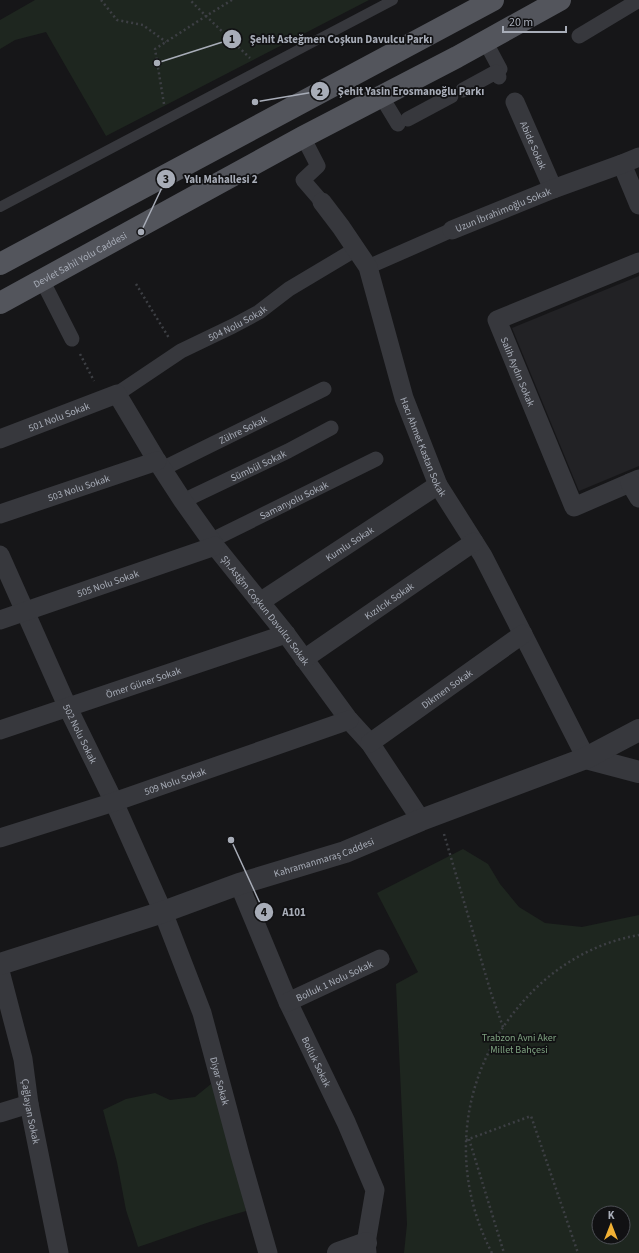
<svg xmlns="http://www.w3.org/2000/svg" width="639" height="1253" font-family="'Source Sans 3',sans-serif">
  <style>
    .built { fill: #222225 }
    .green { fill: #1e261f; fill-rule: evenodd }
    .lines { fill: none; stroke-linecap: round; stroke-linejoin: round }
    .path { stroke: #3d3f44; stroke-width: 2.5; stroke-dasharray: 2 3; stroke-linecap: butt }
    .service { stroke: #37383d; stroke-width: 10 }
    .pedestrian { stroke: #37383d; stroke-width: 15 }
    .minor { stroke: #37383d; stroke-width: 19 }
    .tertiary { stroke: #37383d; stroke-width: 22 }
    .primary { stroke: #53555c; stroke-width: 22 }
    .labels { text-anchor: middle; stroke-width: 3.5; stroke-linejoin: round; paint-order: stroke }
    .street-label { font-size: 10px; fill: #a8adb8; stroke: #111113 }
    .park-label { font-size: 10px; fill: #7fa381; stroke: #111113 }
    .leader { fill: none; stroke: #a8adb8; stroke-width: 1.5 }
    .callout-dot { fill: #a8adb8; stroke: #111113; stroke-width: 1.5 }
    .mark-label { font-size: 12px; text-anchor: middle; font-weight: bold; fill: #111 }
    .callout-label { font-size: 11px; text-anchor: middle; font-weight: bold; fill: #a8adb8; stroke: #111113; stroke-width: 3.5; stroke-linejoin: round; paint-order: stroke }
  </style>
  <rect width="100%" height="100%" fill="#161618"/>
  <path class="built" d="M639 276V466L579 491 512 328Z"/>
  <path class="green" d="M35 0H369L106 136 46 32 15 40 0 49V20Z
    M463 849 488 864 500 884 519 907 545 923 582 927 639 915V1253H404L407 1224 396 984 418 972 377 893ZM599 1213H623V1237H599Z
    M211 1084C228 1125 238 1168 246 1211 209 1221 174 1235 138 1247L126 1210 117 1162 103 1110 126 1099 155 1093 170 1100 195 1097Z"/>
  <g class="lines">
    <path class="path" d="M101 0 117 20 143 25 166 42
      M232 0 206 16 250 58
      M164 104 155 49 206 16 190 0
      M136 284 169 338
      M80 354 94 381
      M444 834 491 993 503 1027
      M469 1139 504 1253
      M466 1140 531 1116 578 1253
      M492 1253C446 1165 462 1063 531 993 560 963 598 942 639 935"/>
    <path class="service" d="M0 207 393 0"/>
    <g class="pedestrian">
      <path d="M579 36 639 0"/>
      <path d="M485 41 500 69"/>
      <path d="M463 90 496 72 499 77"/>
      <path d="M381 96 398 124"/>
      <path d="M408 119 451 96"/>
      <path d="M303 137 318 166 303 180 322 202"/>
      <path d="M368 267 452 230"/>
      <path d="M42 280 72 339"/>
      <path id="s1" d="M117 394 181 351 233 326 259 312 289 289 356 249"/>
      <path id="s2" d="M162 469 324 389"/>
      <path id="s3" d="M183 501 288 451 331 428"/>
      <path id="s4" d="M212 540 376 459"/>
    </g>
    <g class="minor">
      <path id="s5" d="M515 102 553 189"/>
      <path d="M622 164 639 205"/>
      <path id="s6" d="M322 202 341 227 368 267 404 398 438 485 483 556 586 758"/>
      <path id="s7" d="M452 230 553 189 622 164 639 157"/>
      <path id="s8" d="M639 262 497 320 574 507 639 479"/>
      <path id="s9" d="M0 439 117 394 157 461 183 501 215 546 286 634 349 720 370 743 421 820"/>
      <path d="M630 483 639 498"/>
      <path id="s10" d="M0 514 157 461"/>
      <path id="s11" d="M0 555 68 708 114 802 163 912 202 1013 240 1155 268 1253"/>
      <path id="s12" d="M260 602 438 485"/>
      <path id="s13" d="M0 620 215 546"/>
      <path id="s14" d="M304 659 474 542"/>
      <path id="s15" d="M0 730 286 634"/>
      <path id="s16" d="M370 743 523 634"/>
      <path id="s17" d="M0 838 114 802 349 720"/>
      <path id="s18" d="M239 884 288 1002 346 1122 375 1190 366 1243 367 1253"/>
      <path id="s19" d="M0 971 23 1059 29 1104 59 1253"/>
      <path id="s20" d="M288 1002 380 959"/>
      <path d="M0 1113 29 1104"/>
    </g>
    <g class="tertiary">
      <path d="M586 758 639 772"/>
      <path id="s21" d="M0 964 163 912 239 884 345 852 421 820 586 758 639 730"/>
      <path d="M338 1253 366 1243"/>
    </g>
    <g class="primary">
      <path d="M0 264 493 0"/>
      <path id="s22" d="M0 303 303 137 457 57 560 0"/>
    </g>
  </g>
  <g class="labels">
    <g class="street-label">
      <text dy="4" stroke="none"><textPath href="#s5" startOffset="47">Abide Sokak</textPath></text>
      <text dy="4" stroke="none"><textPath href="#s7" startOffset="55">Uzun İbrahimoğlu Sokak</textPath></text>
      <text dy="4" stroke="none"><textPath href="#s22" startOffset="91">Devlet Sahil Yolu Caddesi</textPath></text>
      <text dy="4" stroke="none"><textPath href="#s1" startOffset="140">504 Nolu Sokak</textPath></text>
      <text dy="4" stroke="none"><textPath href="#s8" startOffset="209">Salih Aydın Sokak</textPath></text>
      <text dy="4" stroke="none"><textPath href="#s9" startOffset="63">501 Nolu Sokak</textPath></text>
      <text dy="4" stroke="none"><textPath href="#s2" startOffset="90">Zühre Sokak</textPath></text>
      <text dy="4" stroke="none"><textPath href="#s6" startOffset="268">Hacı Ahmet Kastan Sokak</textPath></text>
      <text dy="4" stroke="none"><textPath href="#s3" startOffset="83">Sümbül Sokak</textPath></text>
      <text dy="4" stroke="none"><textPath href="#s10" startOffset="83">503 Nolu Sokak</textPath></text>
      <text dy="4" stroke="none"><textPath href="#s4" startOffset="91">Samanyolu Sokak</textPath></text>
      <text dy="4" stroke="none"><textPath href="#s12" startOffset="107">Kumlu Sokak</textPath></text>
      <text dy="4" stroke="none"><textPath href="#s13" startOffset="114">505 Nolu Sokak</textPath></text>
      <text dy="4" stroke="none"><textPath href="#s14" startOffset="103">Kızılcık Sokak</textPath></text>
      <text dy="4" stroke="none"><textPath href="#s9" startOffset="388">Şh.Astğm Coşkun Davulcu Sokak</textPath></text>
      <text dy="4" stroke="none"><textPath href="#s15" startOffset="151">Ömer Güner Sokak</textPath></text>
      <text dy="4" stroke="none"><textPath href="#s16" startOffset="94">Dikmen Sokak</textPath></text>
      <text dy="4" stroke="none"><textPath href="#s11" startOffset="196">502 Nolu Sokak</textPath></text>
      <text dy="4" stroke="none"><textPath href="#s17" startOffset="184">509 Nolu Sokak</textPath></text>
      <text dy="4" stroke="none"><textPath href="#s21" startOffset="341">Kahramanmaraş Caddesi</textPath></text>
      <text dy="4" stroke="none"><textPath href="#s20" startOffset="51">Bolluk 1 Nolu Sokak</textPath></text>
      <text dy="4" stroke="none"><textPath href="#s18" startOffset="194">Bolluk Sokak</textPath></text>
      <text dy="4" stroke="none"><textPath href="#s11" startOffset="571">Diyar Sokak</textPath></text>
      <text dy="4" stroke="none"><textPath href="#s19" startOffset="144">Çağlayan Sokak</textPath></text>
    </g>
    <g class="park-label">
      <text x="519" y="1041">Trabzon Avni Aker<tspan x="519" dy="12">Millet Bahçesi</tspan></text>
    </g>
  </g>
  <path class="leader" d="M157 63L232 39M255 102L320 91M141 232L166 179M231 840L264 912"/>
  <g class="callout-dot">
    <circle cx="157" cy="63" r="4"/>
    <circle cx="255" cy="102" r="4"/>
    <circle cx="141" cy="232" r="4"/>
    <circle cx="231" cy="840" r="4"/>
    <circle cx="232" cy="39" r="10"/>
    <circle cx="320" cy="91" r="10"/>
    <circle cx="166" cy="179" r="10"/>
    <circle cx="264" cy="912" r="10"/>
  </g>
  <g class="mark-label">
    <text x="232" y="43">1</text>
    <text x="320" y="96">2</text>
    <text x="166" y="183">3</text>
    <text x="264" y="916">4</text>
  </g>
  <g class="callout-label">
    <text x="341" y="43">Şehit Asteğmen Coşkun Davulcu Parkı</text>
    <text x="411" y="95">Şehit Yasin Erosmanoğlu Parkı</text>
    <text x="221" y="183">Yalı Mahallesi 2</text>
    <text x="294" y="916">A101</text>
  </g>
  <g transform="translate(611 1225)"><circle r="19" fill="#111113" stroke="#4d4f55"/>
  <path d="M0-3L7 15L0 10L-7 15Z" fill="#f2b134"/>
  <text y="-6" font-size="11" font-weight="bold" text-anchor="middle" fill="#a8adb8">K</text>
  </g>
  <path d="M503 26v6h63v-6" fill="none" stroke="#a8adb8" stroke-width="2"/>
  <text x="509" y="26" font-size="12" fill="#a8adb8" stroke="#111113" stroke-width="3" paint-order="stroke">20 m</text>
</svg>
